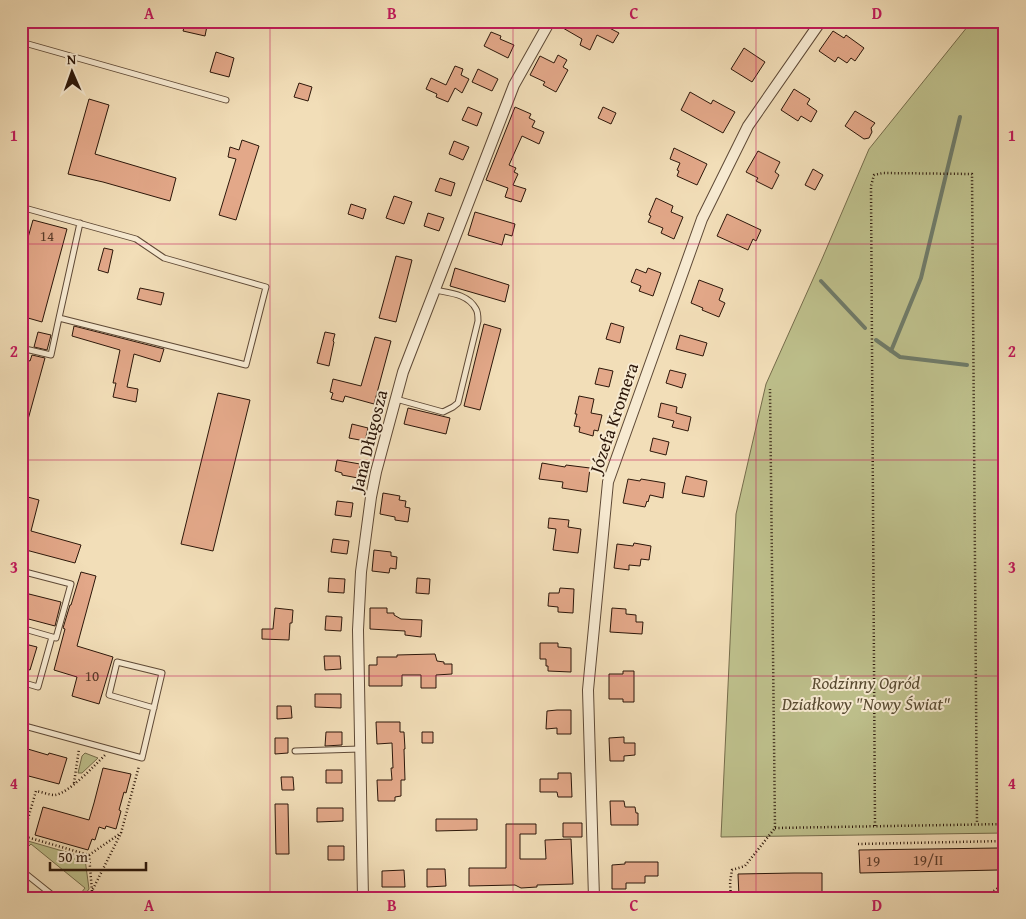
<svg xmlns="http://www.w3.org/2000/svg" width="1026" height="919" font-family="'Gentium Book Plus',serif">
  <style>
    .green { fill: #bec08c; stroke: #756c4b }
    .lines { fill: none; stroke-linecap: round; stroke-linejoin: round }
    .stream { stroke: #6f7b69; stroke-width: 4 }
    .building { fill: #e3a889; stroke: #2c170a }
    .service-casing { stroke: #5e4936; stroke-width: 7 }
    .minor-casing { stroke: #5e4936; stroke-width: 12 }
    .path { stroke: #2c170a; stroke-width: 2.5; stroke-dasharray: 1 2.5; stroke-linecap: butt }
    .service { stroke: #f7ead1; stroke-width: 5 }
    .minor { stroke: #f7ead1; stroke-width: 10 }
    .grid { fill: none; stroke: #c2185b; stroke-width: 1; stroke-opacity: 0.55 }
    .labels { text-anchor: middle; stroke-width: 4; stroke-linejoin: round; paint-order: stroke }
    .number-label { font-size: 15px; fill: #5a3b2a }
    .street-label { font-size: 18px; fill: #2c170a; stroke: #f7ead1 }
    .park-label { font-size: 18px; font-style: italic; fill: #584a31; stroke: #f7ead1 }
    .neatline { fill: none; stroke: #c2185b; stroke-width: 2 }
    .grid-label { font-size: 16px; text-anchor: middle; font-weight: bold; fill: #c2185b }
  </style>
  <rect width="100%" height="100%" fill="#f2deb8"/>
  <filter id="stains"><feTurbulence type="fractalNoise" baseFrequency=".004" numOctaves="4"/><feColorMatrix values="0 0 0 0 .2 0 0 0 0 .09 0 0 0 0 .02 0 0 0 .5 -.17"/></filter>
  <radialGradient id="worn" r=".72"><stop offset=".6" stop-color="#630" stop-opacity="0"/><stop offset="1" stop-color="#630" stop-opacity=".3"/></radialGradient>
  <path class="green" d="M972 21H1005V833L721 837 736 514 766 384 822 259 869 149Z
    M85 753 98 758 82 773H78L82 756Z
    M21 839 80 856 85 859 89 889 82 898H77L85 888 31 844 21 854Z"/>
  <g class="lines">
    <path class="stream" d="M821 281 865 328
      M876 340 900 357 967 365
      M891 351 921 278 960 117"/>
  </g>
  <path class="building" d="M186 21H208L205 36 183 31Z
    M557 21H596L619 33 613 43 597 35 590 50 580 45 582 39 556 24Z
    M833 31 844 38 846 35 864 48 855 61 851 58 847 63 838 57 835 62 819 51Z
    M491 32 501 36 500 39 514 45 508 58 484 46Z
    M744 48 765 62 752 82 731 69Z
    M216 52 234 58 229 77 210 72Z
    M558 55 567 60 563 67 568 70 556 92 543 85 545 82 530 75 540 56 554 63Z
    M455 66 463 69 461 75 469 79 462 93 455 88 448 102 436 97 437 94 426 89 431 78 446 85Z
    M478 69 498 79 492 91 472 82Z
    M299 83 312 87 308 101 294 97Z
    M794 89 810 99 807 104 817 111 811 122 801 116 798 121 781 110Z
    M690 92 711 104 713 100 735 112 723 133 681 110Z
    M89 99 109 105 95 154 176 178 170 201 103 182 68 174Z
    M468 107 482 113 477 126 462 120Z
    M515 107 531 114 529 118 535 121 532 127 544 132 539 144 522 136 509 165 516 168 514 172 518 174 513 185 526 189 521 202 505 197 508 188 486 180Z
    M603 107 616 113 611 124 598 118Z
    M855 111 875 123 871 128 872 132 869 138 864 139 845 126Z
    M242 140 259 146 236 220 219 215 236 159 228 157 230 147 239 150Z
    M454 141 469 147 463 160 449 154Z
    M674 148 707 164 697 185 677 176 679 171 677 170 680 163 670 159Z
    M758 151 780 162 775 172 779 175 772 189 756 181 758 178 746 172Z
    M813 169 823 175 815 190 805 185Z
    M440 178 455 183 451 196 435 191Z
    M394 196 412 202 404 224 386 218Z
    M656 198 673 206 671 212 683 217 674 239 661 233 663 228 648 222 651 216 649 215Z
    M351 204 366 209 363 219 348 214Z
    M475 212 515 224 512 236 505 234 502 245 468 235Z
    M428 213 444 218 439 231 424 226Z
    M727 214 761 230 756 241 753 239 748 250 717 236Z
    M33 220 67 229 42 322 21 316V262Z
    M104 248 113 250 108 273 98 270Z
    M396 256 412 260 396 322 379 318Z
    M455 268 509 285 505 302 450 286Z
    M648 268 661 273 653 296 639 291 641 286 631 282 636 269 646 273Z
    M699 280 723 289 719 300 725 303 719 317 702 310 703 308 691 303Z
    M140 288 164 293 161 305 137 299Z
    M611 323 624 327 620 343 606 339Z
    M484 324 501 329 480 410 464 406Z
    M74 326 164 349 160 362 134 354 127 387 138 389 136 402 113 397 116 383H113L120 350 72 336Z
    M38 332 51 335 47 350 34 347Z
    M325 332 335 334 333 341 334 342 329 366 317 363Z
    M680 335 707 343 703 356 676 349Z
    M375 337 391 341 374 404 345 396 343 402 331 399 333 393 330 392 333 379 361 386Z
    M32 355 45 358 24 434H21V358L30 361Z
    M599 368 613 371 609 387 595 384Z
    M670 370 686 374 682 388 666 383Z
    M218 393 250 400 213 551 181 544Z
    M579 396 594 399 591 413 602 415 598 431 594 430 593 436 579 432 580 427 574 426 577 414H575Z
    M661 403 677 407 676 413 691 417 688 431 672 427 674 421 658 417Z
    M408 408 450 418 446 434 404 424Z
    M352 424 368 428 365 441 349 438Z
    M653 438 669 442 666 455 650 451Z
    M337 460 360 464 358 478 342 475V473L335 471Z
    M542 463 565 467 566 465 590 468 587 492 562 488 563 482 539 479Z
    M686 476 707 481 704 497 682 493Z
    M628 479 640 481 641 479 665 483 663 498 650 495 648 502 647 501 645 507 623 503Z
    M383 493 400 496 399 500 406 501 405 507 410 508 408 522 395 520V517L380 514Z
    M24 496 39 500 31 531 81 545 75 563 26 550 25 555 21 554V506Z
    M337 501 353 503 351 517 335 515Z
    M549 518 569 520 568 527 581 529 578 553 553 550 556 529 548 528Z
    M333 539 349 541 347 554 331 552Z
    M634 543 651 546 649 560 641 559 640 566 629 565V570L614 568 617 544 633 546Z
    M374 550 391 552V556L397 557 396 569 390 568 389 573 372 571Z
    M81 572 96 576 77 646 113 657 99 704 72 696 77 677 54 670 65 629 63 628 70 605H71Z
    M329 578 345 579 344 593 328 592Z
    M417 578 430 579 429 594 416 593Z
    M560 588 574 589 573 613 558 612V607L548 606 549 593H559Z
    M21 592 61 602 55 626 21 617Z
    M275 608 293 610 292 623H290L289 640 262 639V629H273Z
    M370 608H387V613H394V615L401 619 422 620 421 637 405 635V631L370 629Z
    M612 608 626 609V614L636 615V622H643L642 634 610 632Z
    M326 616 342 617 341 631 325 630Z
    M21 643 37 647 30 670 21 667Z
    M540 643H558V647L571 648V672L548 671V666H546V659H540Z
    M435 654 437 661 444 662V664H452V674L436 675V688H421V675H402V686H369V665H377V657H397V655Z
    M324 656H340L341 669 325 670Z
    M623 671H634V702H623V699H609V674H623Z
    M315 694H341V708L315 707Z
    M277 706H291L292 718 277 719Z
    M557 710H571V734H557V728L546 729 547 711Z
    M376 722H400V732H404L405 749H404L405 780H401V796L395 797V801H378L377 780H392L391 768H393L392 743 377 744Z
    M326 732H342V745L325 746Z
    M422 732H433V743H422Z
    M624 737V743H635V755L624 756V761H610L609 738Z
    M275 738H288V753L275 754Z
    M21 747 48 755 49 753 67 758 59 784 21 774Z
    M103 768 131 774 126 793 124 792 119 810 121 811 116 829 106 826 105 829 99 827 95 840 92 839 88 850 35 835 43 807 89 820 94 803Z
    M326 770H342V783H326Z
    M558 773H571L572 797H558L557 792H540V779H558Z
    M281 777H293L294 790H282Z
    M610 801H624L625 807H635L636 813H638V825H611Z
    M275 804H288L289 854H276Z
    M317 808H343V821L317 822Z
    M436 819H477V830L436 831Z
    M563 823H582V837H563Z
    M506 824H536V834H520V859H546L545 840 571 839 573 884 537 885V887L521 888 515 885 469 886V868H506Z
    M328 846H344V860H328Z
    M998 848V870L860 873 859 850Z
    M625 862H658V876H645V883H626V889H612V865L625 864Z
    M427 869H445L446 886 427 887Z
    M404 870 405 887H382V871Z
    M794 873H822V895L739 897 738 874Z"/>
  <g class="lines">
    <defs>
      <path id="service" d="M21 42 226 100
        M21 207 136 239 164 258 266 287 246 365 59 318 51 355 21 348
        M59 318 80 223
        M396 399 443 412 453 407 458 403 478 321C478 317 478 312 476 309 468 294 450 293 435 290
        M21 571 71 584 56 638 21 628
        M21 682 38 687 52 637
        M21 725 142 758 162 673 117 662 109 695 154 708
        M295 751 360 749
        M21 870 56 898"/>
      <path id="minor" d="M363 898 358 630 361 572 371 497 376 472 403 372 514 85 550 21
        M594 898 588 690 608 482 702 219 748 126 821 21"/>
    </defs>
    <use href="#service" class="service-casing"/>
    <use href="#minor" class="minor-casing"/>
    <path class="path" d="M74 783 79 749
      M875 826 871 186 874 175 883 173 972 174 977 824
      M775 828 1005 824
      M858 844 1005 841
      M89 855 121 833
      M92 891 89 855 23 836 36 791C42 792 49 795 55 795 69 793 95 765 105 755
      M849 895 978 893 999 898
      M87 898 92 891 121 833 139 766
      M731 898 730 882 732 870 745 866 775 828 770 389
      M986 898 988 895 1005 883"/>
    <use href="#service" class="service"/>
    <use href="#minor" class="minor"/>
  </g>
  <path class="grid" d="M270 21V898M513 21V898M756 21V898M21 244H1005M21 460H1005M21 676H1005"/>
  <g class="labels">
    <g class="number-label">
      <text x="47" y="241">14</text>
      <text x="92" y="681">10</text>
      <text x="928" y="865">19/II</text>
      <text x="873" y="866">19</text>
    </g>
    <g class="street-label">
      <text transform="translate(614 418) rotate(-71)" y="6">Józefa Kromera</text>
      <text transform="translate(369 441) rotate(-76)" y="6">Jana Długosza</text>
    </g>
    <g class="park-label">
      <text x="866" y="689">Rodzinny Ogród<tspan x="866" dy="21">Działkowy "Nowy Świat"</tspan></text>
    </g>
  </g>
  <rect width="1026" height="919" fill="none" stroke="#f2deb8" stroke-width="55"/>
  <g transform="translate(72 72) rotate(358)" stroke="#f7ead1" stroke-width="4" paint-order="stroke">
  <path d="M0-4L9 19L0 12L-9 19Z" fill="#2c170a"/>
  <text y="-8" font-size="14" font-weight="bold" text-anchor="middle" fill="#2c170a">N</text>
  </g>
  <path d="M50 862v8h96v-8" fill="none" stroke="#2c170a" stroke-width="2.5"/>
  <text x="58" y="862" font-size="15" fill="#2c170a" stroke="#f7ead1" stroke-width="4" paint-order="stroke">50 m</text>
  <rect x="28" y="28" width="970" height="864" class="neatline"/>
  <g class="grid-label">
    <text x="149" y="19">A</text>
    <text x="392" y="19">B</text>
    <text x="634" y="19">C</text>
    <text x="877" y="19">D</text>
    <text x="14" y="141">1</text>
    <text x="1012" y="141">1</text>
    <text x="14" y="357">2</text>
    <text x="1012" y="357">2</text>
    <text x="14" y="573">3</text>
    <text x="1012" y="573">3</text>
    <text x="14" y="789">4</text>
    <text x="1012" y="789">4</text>
    <text x="149" y="911">A</text>
    <text x="392" y="911">B</text>
    <text x="634" y="911">C</text>
    <text x="877" y="911">D</text>
  </g>
  <rect width="100%" height="100%" filter="url(#stains)"/>
  <rect width="100%" height="100%" fill="url(#worn)"/>
</svg>
